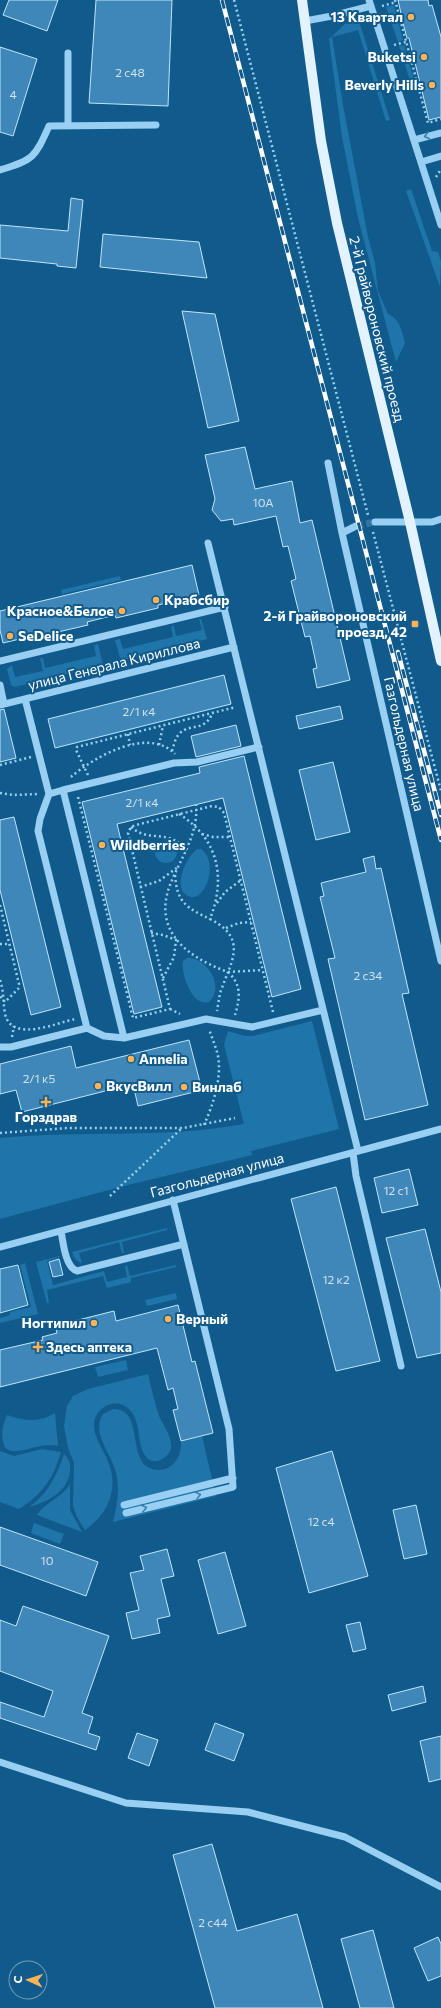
<svg xmlns="http://www.w3.org/2000/svg" width="441" height="2008" font-family="Commissioner,sans-serif">
  <style>
    .green { fill: #1f75a9 }
    .building { fill: #3e87b8; stroke: #bfe5fd }
    .lines { fill: none; stroke-linecap: round; stroke-linejoin: round }
    .minor-tunnel { stroke: #35749d; stroke-width: 7; stroke-dasharray: 7 3.5; stroke-linecap: butt }
    .path { stroke: #98cff2; stroke-width: 2.5; stroke-dasharray: 2 3; stroke-linecap: butt }
    .minor { stroke: #98cff2; stroke-width: 7 }
    .major { stroke: #e2f2ff; stroke-width: 10 }
    .rail-casing { stroke: #fff; stroke-width: 4.5 }
    .rail { stroke: #115b8c; stroke-width: 3; stroke-dasharray: 9; stroke-linecap: butt }
    .oneway { stroke: #3a7eab }
    .poi-dot { fill: #ffb358; stroke: #115b8c; stroke-width: 1.5 }
    .labels { text-anchor: middle; stroke-width: 4; stroke-linejoin: round; paint-order: stroke }
    .number-label { font-size: 12px; fill: #cfe1ed }
    .poi-label { font-size: 14px; font-weight: bold; fill: #fff; stroke: #115b8c; text-anchor: start }
    .street-label { font-size: 14px; fill: #fff; stroke: #115b8c }
  </style>
  <rect width="100%" height="100%" fill="#115b8c"/>
  <path class="green" d="M394 5 403 40 398 42 386 7Z
    M359 21 390 120 386 121 358 30 332 37 343 105 368 237 375 263 378 291 388 314C400 319 402 331 405 343L396 362 358 218 342 137 329 39 345 24Z
    M404 45 416 86 412 87 399 46Z
    M411 189 432 251 438 252 441 261 440 287 406 191Z
    M120 576 121 580 62 594 61 590Z
    M199 619H201L207 639 121 661 115 640 120 639 123 649 173 637 171 626H174L176 636 202 630Z
    M98 644 103 665 15 687 11 685 7 669 12 665 15 677 43 671 40 658H43L45 668 96 656 94 645Z
    M155 852a11 11 0 1 1 22 0a11 11 0 1 1-22 0Z
    M197 849H201C222 864 201 913 183 892 176 880 186 858 197 849Z
    M187 958C206 956 226 987 209 1002 192 1007 181 974 183 961Z
    M312 1021 339 1129 251 1151 252 1155 124 1186 0 1219V1138C82 1130 163 1139 244 1124L224 1045 228 1031 245 1036H253Z
    M167 1228V1230L122 1242 124 1253H122L119 1242 79 1253 82 1263C76 1261 74 1258 72 1252Z
    M60 1256V1257L47 1261 53 1285 104 1271 107 1282 127 1277 125 1266 127 1265 130 1276 176 1265V1267L131 1278V1282L107 1288 103 1276 47 1290 49 1303H47L36 1262Z
    M25 1263 38 1314 0 1323V1318L10 1315V1312L31 1307 20 1265Z
    M176 1293 177 1299 147 1306 145 1300Z
    M126 1360 128 1370 98 1377 95 1367Z
    M148 1374C151 1387 154 1400 158 1413 162 1426 183 1448 162 1459 157 1462 153 1462 148 1459 135 1446 143 1423 129 1409 115 1396 94 1408 94 1425 94 1437 102 1448 107 1459 120 1487 109 1514 85 1530L77 1517 73 1506 74 1463 68 1448 64 1426 67 1406 73 1396 88 1389Z
    M113 1409C148 1409 122 1469 159 1470 165 1470 171 1467 175 1462 180 1456 181 1449 181 1441L202 1436 216 1496 113 1522C117 1506 120 1489 116 1472 111 1453 91 1433 103 1414Z
    M55 1413 58 1446C40 1441 13 1459 5 1447 0 1436 2 1427 7 1415 24 1421 39 1423 55 1413Z
    M42 1449 61 1452C54 1477 42 1495 19 1509L0 1502V1451L14 1456Z
    M64 1454C69 1458 71 1464 70 1471 68 1492 47 1502 29 1507 48 1494 57 1475 64 1454Z
    M70 1484V1510L82 1532 37 1515C45 1502 62 1498 70 1484Z
    M34 1523 64 1534 60 1544 31 1533Z"/>
  <path class="building" d="M9 0H58L47 31 3 15Z
    M96 0H172L168 106 89 103Z
    M398 0H428L429 6 432 5 441 37V117L429 120 409 38H407L404 27Z
    M0 47 37 59 13 136 0 132Z
    M71 198 83 200 76 268 57 266V264L0 258V225L68 231Z
    M103 234 199 242 207 278 100 267Z
    M182 311 215 314 239 421 208 428Z
    M245 447 255 489 292 481 300 523 312 520 350 680 317 688 313 669 317 668 310 636 305 637 291 581 296 579 288 546 283 547 276 516 234 525 233 519 221 521 212 510 215 499 205 455Z
    M192 565 199 595 158 605V608L116 618 115 615 87 622 88 625 45 635V633L3 643 0 630V611Z
    M224 675 231 704 55 748 48 719Z
    M340 706 343 719 299 729 296 716Z
    M4 709 16 758 0 762V710Z
    M236 725 241 746 196 757 191 736Z
    M244 756 301 989 272 997 223 798 117 824 162 1007 134 1014 82 802 200 773 199 767Z
    M333 762 350 832 316 840 299 770Z
    M14 817 61 1007 31 1015 0 890V820Z
    M374 856 376 869 381 868 409 993 402 994 428 1105 365 1120 328 959 335 958 320 897 324 896 321 883 366 872 363 859Z
    M189 1040 202 1090 138 1106 133 1084 22 1112 16 1090 0 1094V1064L71 1046 76 1068Z
    M409 1169 418 1205 382 1213 374 1178Z
    M336 1187 380 1361 336 1371 291 1199Z
    M425 1229 441 1292V1353L417 1358 386 1238Z
    M59 1259 63 1275 53 1277 49 1262Z
    M18 1265 28 1305 0 1313V1269Z
    M178 1305 192 1362 195 1361 213 1433 181 1441 173 1410 178 1409 173 1388 168 1390 157 1348 0 1387V1350L43 1340 42 1337 57 1333 56 1329 71 1326 70 1322 114 1311 116 1321Z
    M332 1451 368 1576 309 1593 276 1468Z
    M416 1505 427 1554 404 1559 393 1510Z
    M0 1527 98 1562 86 1596 0 1565Z
    M167 1549 174 1576 161 1579 170 1616 157 1619 160 1633 132 1639 126 1613 139 1610 130 1573 144 1570 140 1556Z
    M225 1552 246 1626 218 1634 198 1560Z
    M23 1606 109 1636 82 1713 93 1717 88 1733 100 1737 96 1750 0 1718V1702L44 1717 53 1691 0 1671V1620L16 1626Z
    M360 1622 366 1649 353 1652 346 1625Z
    M423 1686 426 1702 392 1711 388 1695Z
    M215 1723 244 1734 234 1761 205 1750Z
    M137 1733 158 1740 149 1766 128 1758Z
    M441 1736V1779L429 1782 420 1741Z
    M212 1844 237 1931 297 1914 323 2008H215L173 1855Z
    M373 1930 394 2008H360L341 1939Z
    M438 1937 441 1944V1976L428 1981 414 1948Z"/>
  <g class="lines">
    <path class="minor-tunnel" d="M356 526 375 522"/>
    <path class="path" d="M234 0 368 515
      M395 0 428 123 441 119
      M382 6 396 2
      M394 45 406 42
      M409 90 418 88
      M436 177 441 169
      M373 532 441 791
      M128 734 130 745
      M159 745 163 726
      M172 751C174 745 175 738 180 733 191 723 204 732 212 714
      M0 765 31 757
      M88 775 76 750 77 747 236 707
      M71 777C94 757 148 726 175 754
      M0 793 13 795 39 794
      M78 797 133 1018 170 1009 128 833 131 827 136 825 212 806 219 807 224 813 273 1012
      M196 804C199 834 180 859 170 885 152 932 189 958 228 972L220 993 217 1011
      M179 814C219 839 226 878 210 919 235 932 239 946 228 972
      M131 827C150 844 170 827 186 851
      M202 834 213 837H230
      M175 875C177 903 187 908 210 919
      M140 887 159 881 178 867
      M217 903 225 892 241 880
      M0 905 19 984 18 989 5 1002 0 996
      M226 928 239 923 251 922
      M151 933 163 935 176 940 174 957 162 980
      M0 944H9
      M228 972C242 985 240 998 235 1015
      M228 972 263 970
      M0 980C4 991 3 1002 5 1014 12 1043 56 1023 75 1019
      M170 1009 180 1014
      M12 1037 14 1026
      M204 1125C213 1105 222 1078 218 1056 216 1047 212 1038 209 1029
      M0 1133 67 1128H183L235 1118
      M110 1196 182 1128"/>
    <path class="minor" d="M369 0 441 225
      M305 21 332 16 371 6
      M68 126V53
      M414 140 441 133
      M421 162 441 156
      M0 170C34 160 35 157 49 126L156 125
      M328 463 342 533 441 961
      M375 522H432L441 519
      M342 533 356 526
      M208 543 358 1151
      M0 661 225 607
      M0 685 4 704
      M25 699 49 794 40 819 38 831 87 1028
      M0 705 234 647
      M63 790 174 763 197 762 259 747
      M49 794 63 790 124 1038
      M0 1047H11L87 1028 104 1036 124 1038 206 1019 252 1027 323 1010
      M353 1153 356 1176 401 1366
      M61 1231C63 1241 65 1267 77 1271L184 1244
      M0 1247 441 1129
      M124 1505 233 1478
      M126 1513 233 1487 229 1429 173 1200
      M0 1762 126 1803 248 1812 345 1837 441 1887"/>
    <path class="major" d="M302 0 321 141 337 223 410 522 441 661"/>
    <defs>
      <path id="rail" d="M222 0 441 840
        M398 652 441 815"/>
    </defs>
    <use href="#rail" class="rail-casing"/>
    <use href="#rail" class="rail"/>
  </g>
  <defs><path id="oneway-chevron" d="M-2-3.5L2.5 0L-2 3.5" fill="none" stroke-width="1.6" stroke-linecap="round" stroke-linejoin="round"/></defs>
  <g class="oneway">
    <use href="#oneway-chevron" transform="translate(427 136) rotate(166)"/>
    <use href="#oneway-chevron" transform="translate(198 1495) rotate(-14)"/>
    <use href="#oneway-chevron" transform="translate(144 1508) rotate(-14)"/>
  </g>
  <g class="poi-dot">
    <circle cx="411" cy="17" r="4"/>
    <circle cx="424" cy="57" r="4"/>
    <circle cx="432" cy="85" r="4"/>
    <circle cx="156" cy="600" r="4"/>
    <circle cx="122" cy="611" r="4"/>
    <rect x="411" y="620" width="8" height="8" rx="2"/>
    <circle cx="10" cy="636" r="4"/>
    <circle cx="102" cy="845" r="4"/>
    <circle cx="131" cy="1059" r="4"/>
    <circle cx="98" cy="1086" r="4"/>
    <circle cx="184" cy="1087" r="4"/>
    <path d="M44 1096h4v4h4v4h-4v4h-4v-4h-4v-4h4z"/>
    <circle cx="168" cy="1319" r="4"/>
    <circle cx="94" cy="1323" r="4"/>
    <path d="M36 1341h4v4h4v4h-4v4h-4v-4h-4v-4h4z"/>
  </g>
  <g class="labels">
    <g class="number-label">
      <text x="130" y="77">2 с48</text>
      <text x="13" y="99">4</text>
      <text x="263" y="507">10А</text>
      <text x="139" y="716">2/1 к4</text>
      <text x="142" y="807">2/1 к4</text>
      <text x="368" y="980">2 с34</text>
      <text x="39" y="1083">2/1 к5</text>
      <text x="396" y="1195">12 с1</text>
      <text x="336" y="1284">12 к2</text>
      <text x="321" y="1526">12 с4</text>
      <text x="47" y="1565">10</text>
      <text x="213" y="1927">2 с44</text>
    </g>
    <g class="poi-label">
      <text x="403" y="22" text-anchor="end">13 Квартал</text>
      <text x="416" y="62" text-anchor="end">Buketsi</text>
      <text x="424" y="90" text-anchor="end">Beverly Hills</text>
      <text x="164" y="605">Крабсбир</text>
      <text x="114" y="616" text-anchor="end">Красное&amp;Белое</text>
      <text x="407" y="621" text-anchor="end">2-й Грайвороновский<tspan x="407" dy="16">проезд, 42</tspan></text>
      <text x="18" y="641">SeDelice</text>
      <text x="110" y="850">Wildberries</text>
      <text x="139" y="1064">Annelia</text>
      <text x="106" y="1091">ВкусВилл</text>
      <text x="192" y="1092">Винлаб</text>
      <text x="46" y="1122" text-anchor="middle">Горздрав</text>
      <text x="176" y="1324">Верный</text>
      <text x="86" y="1328" text-anchor="end">Ногтипил</text>
      <text x="46" y="1352">Здесь аптека</text>
    </g>
    <g class="street-label">
      <text transform="translate(377 329) rotate(76)" y="5">2-й Грайвороновский проезд</text>
      <text transform="translate(114 664) rotate(-14)" y="5">улица Генерала Кириллова</text>
      <text transform="translate(404 744) rotate(77)" y="5">Газгольдерная улица</text>
      <text transform="translate(217 1175) rotate(-15)" y="5">Газгольдерная улица</text>
    </g>
  </g>
  <g transform="translate(28 1980) rotate(273)"><circle r="19" fill="#115b8c" stroke="#709dba"/>
  <path d="M0-3L7 15L0 10L-7 15Z" fill="#ffb358"/>
  <text y="-6" font-size="11" font-weight="bold" text-anchor="middle" fill="#ffffff">С</text>
  </g>
</svg>
